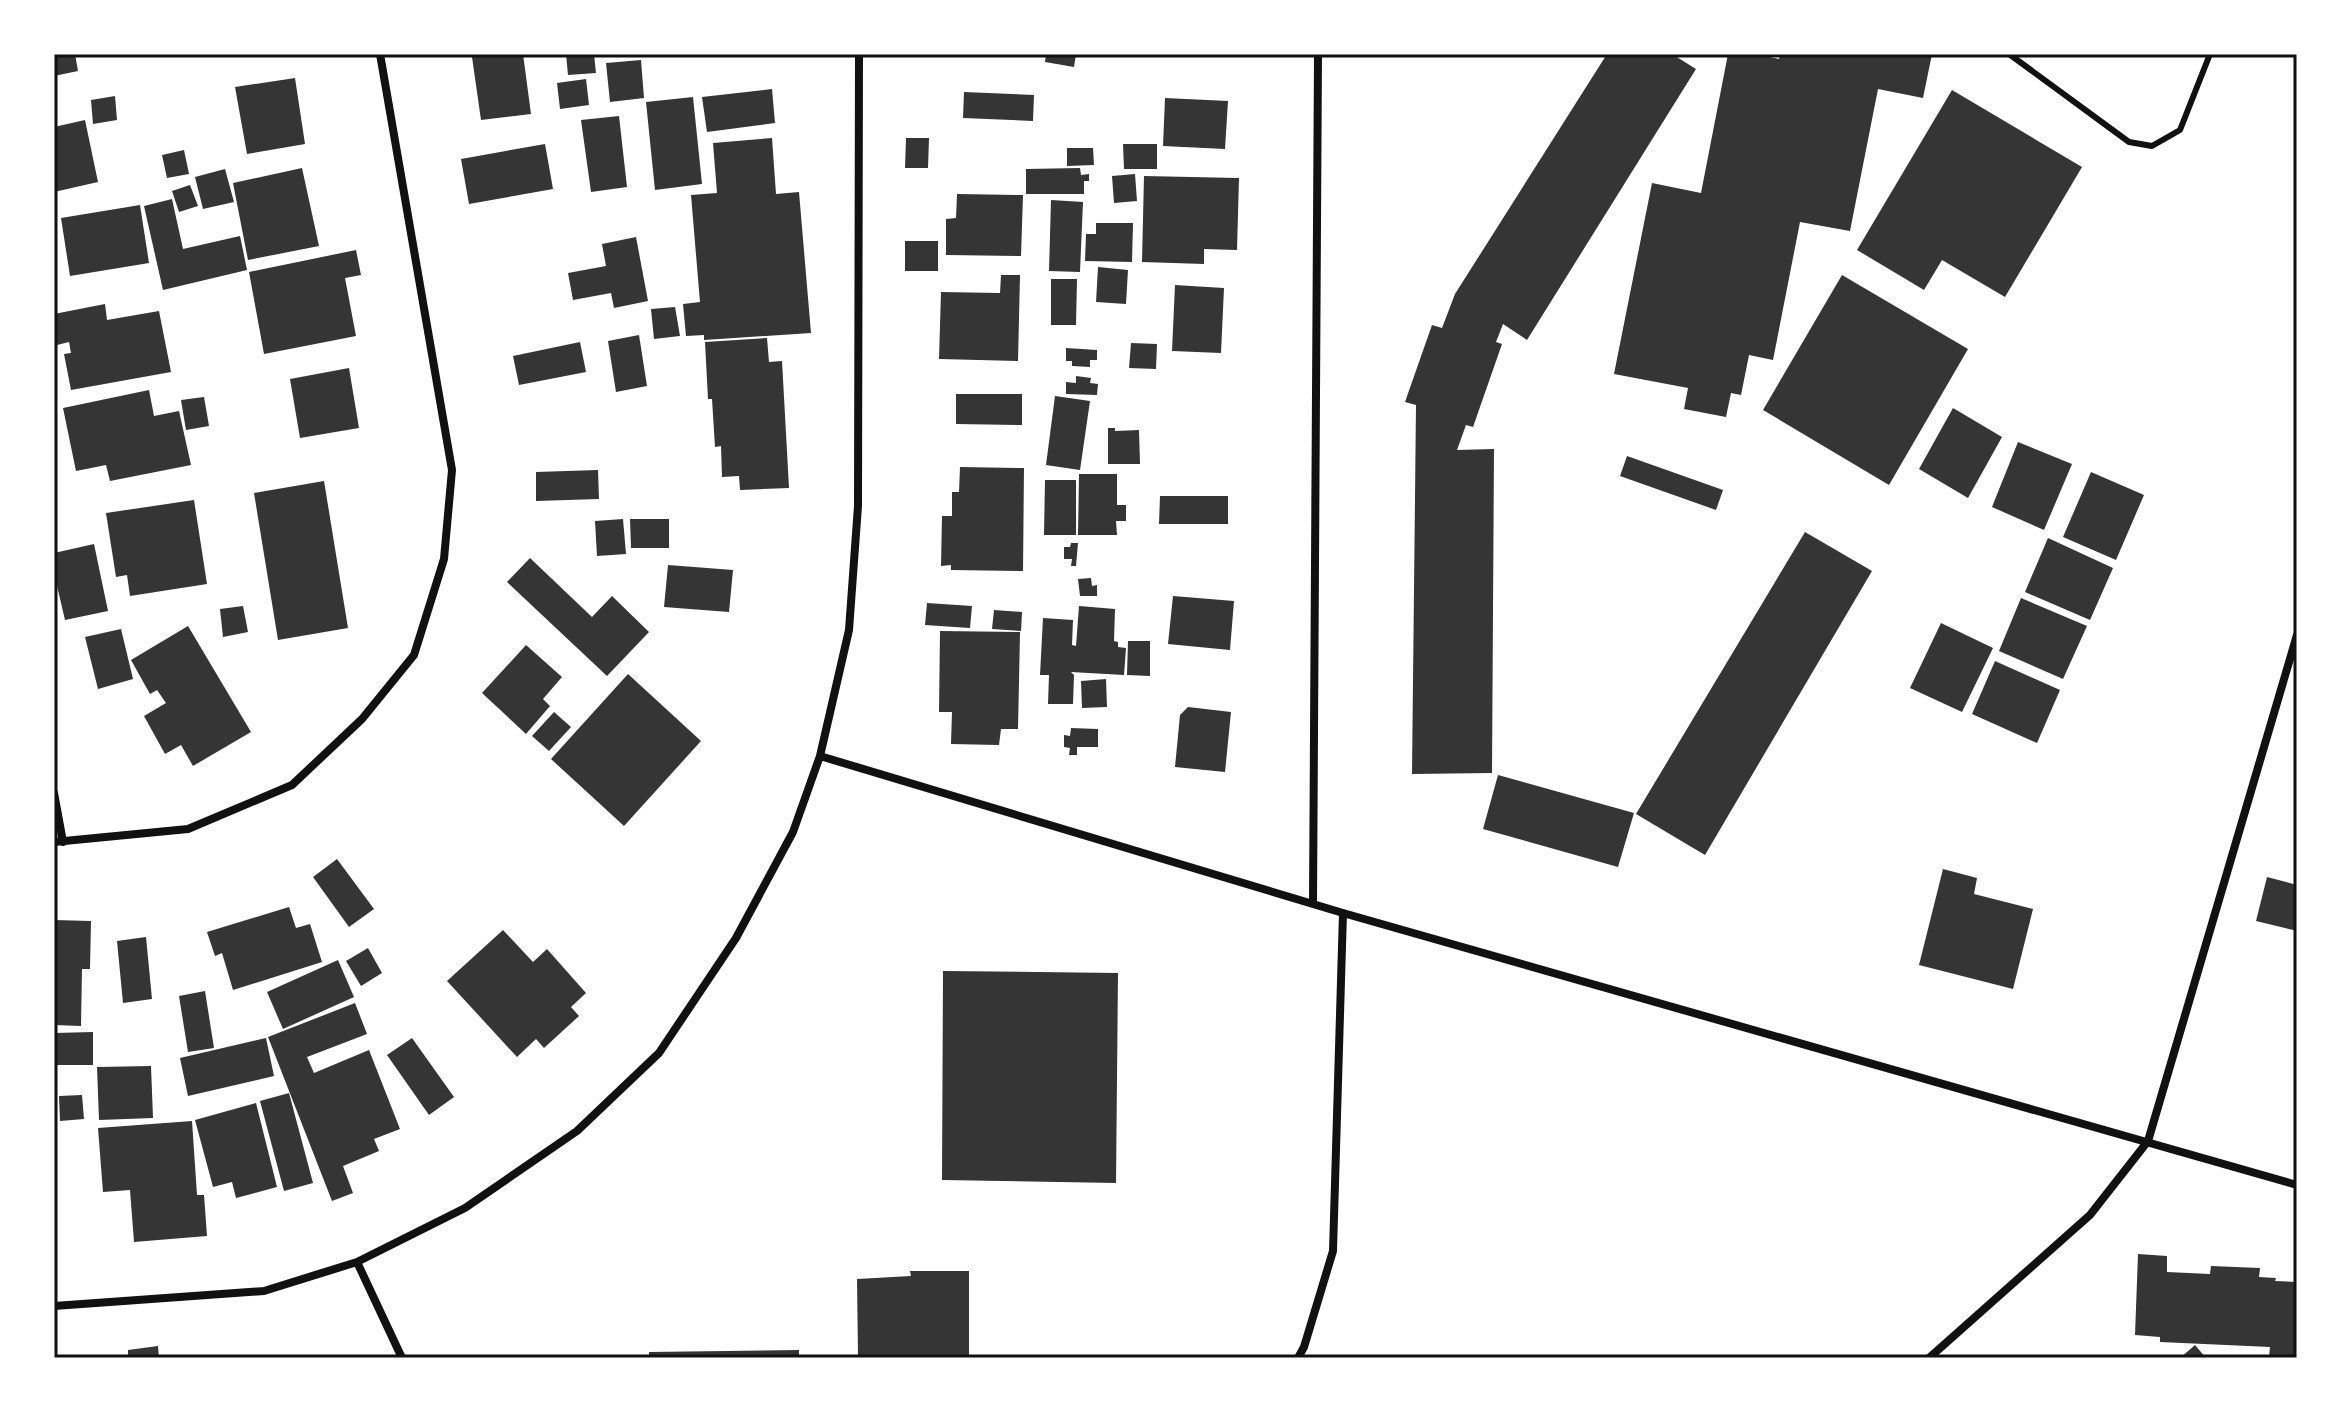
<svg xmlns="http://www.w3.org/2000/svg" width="2351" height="1412" font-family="'PT Sans',sans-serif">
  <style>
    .building { fill: #353535 }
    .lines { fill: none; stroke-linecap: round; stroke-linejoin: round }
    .service { stroke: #111; stroke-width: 6 }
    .minor { stroke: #111; stroke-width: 8 }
    .neatline { fill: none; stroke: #111; stroke-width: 3 }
  </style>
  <rect width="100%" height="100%" fill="#fff"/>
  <path class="building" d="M54 54H75L78 71 54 76Z
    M492 54H523L531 114 481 120 472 57Z
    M566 54H594L596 73 568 75Z
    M1046 54H1076L1074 67 1045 62Z
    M1607 54H1672L1696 69 1527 340 1503 324 1496 342 1502 344 1473 427 1466 425 1457 450 1494 449 1492 773 1412 774 1416 405 1405 402 1432 325 1442 328 1455 294Z
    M1728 54H1756L1779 59 1780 54H1932L1923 98 1878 89 1850 231 1800 222 1773 360 1749 355 1741 395 1731 393 1726 417 1684 409 1688 388 1614 374 1652 183 1701 193Z
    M641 60 644 98 610 102 606 63Z
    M295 78 305 144 247 154 235 87Z
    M586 79 589 105 560 109 557 83Z
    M772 89 775 123 707 132 702 97Z
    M1952 90 2082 167 2005 297 1942 260 1924 290 1857 250Z
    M964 92 1034 95 1033 121 963 118Z
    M115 96 117 120 93 124 91 100Z
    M693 97 702 184 655 190 646 102Z
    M1165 98 1228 101 1225 149 1163 146Z
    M619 116 627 187 591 192 581 120Z
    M85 120 98 182 54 192V127Z
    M772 138 776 194 799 192 811 333 704 340V335L686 336 683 304 700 302 691 195 717 193 713 143Z
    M906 138H929L928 168H905Z
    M545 144 553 189 469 204 461 159Z
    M1123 144H1157V169H1124Z
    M1067 148H1093L1094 165 1067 166Z
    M184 150 189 174 167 178 162 155Z
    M302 168 319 246 248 260 233 183Z
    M1080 168 1081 175 1089 174V181H1084V194H1026V169Z
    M225 169 234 202 203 209 195 177Z
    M1135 174 1137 201 1114 203 1112 176Z
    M1144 176 1239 178 1237 250 1204 249V264L1142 262Z
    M190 185 198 206 179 212 172 191Z
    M957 194 1023 195 1021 256 946 255V219L956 218Z
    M172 199 183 249 240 236 247 270 163 290 144 206Z
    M1051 200 1083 202 1080 272 1049 271Z
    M140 205 149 263 70 276 61 218Z
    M1096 223H1133L1132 262 1085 261 1086 234H1096Z
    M636 237 648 301 614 308 611 293 573 300 568 273 606 266 602 244Z
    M905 241H938V271H905Z
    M356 250 361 275 345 278 356 336 264 354 249 272Z
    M1098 267 1128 270 1126 304 1096 302Z
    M1001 275H1020L1018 361 939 359 941 292 1000 293Z
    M1842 275 1968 349 1889 485 1763 410Z
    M1051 279H1077L1076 325H1051Z
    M1175 285 1224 288 1221 353 1172 351Z
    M105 304 107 320 159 311 171 372 71 390 64 354 71 353 69 342 57 345 54 314Z
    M675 307 680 336 654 339 651 309Z
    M639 335 647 386 616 392 608 341Z
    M767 338 769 362 782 361 789 488 740 490 739 476 722 477 721 446 715 447 712 399H708L705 342Z
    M580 342 586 372 519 385 513 356Z
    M1131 343 1157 344 1156 369 1129 368Z
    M1066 348 1097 350V360H1090V367L1072 366V361H1066Z
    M349 368 359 428 300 438 290 379Z
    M1076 376 1091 378 1090 383 1098 384 1097 395 1066 394V382L1076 383Z
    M149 390 154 416 179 411 191 465 110 481 106 465 76 471 63 408Z
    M956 394H1022V425L956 424Z
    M1055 396 1090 401 1080 470 1046 465Z
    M204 397 209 426 186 430 181 400Z
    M1953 408 2002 437 1968 498 1919 469Z
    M1108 428H1115V431L1139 430 1140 464H1108Z
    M2018 442 2072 464 2044 530 1992 507Z
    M1627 456 1723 490 1716 510 1620 476Z
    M960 467 1024 468 1023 571 951 570V565L941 566 942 516H952V492H959Z
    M598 470 599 499 536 501V472Z
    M2091 472 2144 495 2116 560 2063 537Z
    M1079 474H1117V505H1126V521H1116L1117 535H1078Z
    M1045 480H1076V535H1044Z
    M324 481 348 628 278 640 254 493Z
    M1160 496H1228V524H1159Z
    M194 500 207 584 130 596 127 575 116 577 106 513Z
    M623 519 626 554 597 556 595 521Z
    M630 519H669V548H631Z
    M1805 532 1872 571 1705 855 1636 814Z
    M2048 538 2113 568 2090 620 2025 592Z
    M1071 543H1078L1076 566H1071L1072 559H1064V547H1070Z
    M94 544 108 611 65 620 54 573V553Z
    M530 558 592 617 612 596 649 632 607 676 507 582Z
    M668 565 733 570 729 612 664 607Z
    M1091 578 1092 586 1097 585V596H1080L1078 579Z
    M1173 596 1234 601 1230 650 1168 644Z
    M2021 598 2087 626 2063 679 1999 651Z
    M927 603 972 606 970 628 925 625Z
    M243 606 248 632 223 637 220 609Z
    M1079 606 1115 609 1114 641 1118 642V647L1126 648 1124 675 1071 672 1074 675 1073 704H1048L1049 675H1040L1043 618 1073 620 1072 645 1076 646Z
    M994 610 1022 612 1021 631 992 629Z
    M1941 623 1993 648 1962 712 1910 688Z
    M188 626 251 732 193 766 181 745 165 754 144 716 166 703 157 690 150 694 131 660Z
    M121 629 133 679 98 689 85 637Z
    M940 631 1020 632 1018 729H1001L999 745 951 744 952 712H939Z
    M1128 641H1150V676L1127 675Z
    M526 645 562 677 543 699 550 706 526 734 482 693Z
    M1995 661 2060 690 2037 743 1972 714Z
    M628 674 701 741 624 826 551 759Z
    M1106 679 1107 707 1082 708 1081 681Z
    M1188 707 1231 712 1225 772 1175 767 1180 715Z
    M554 712 571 727 549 751 532 736Z
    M1071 728 1098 729V747H1077V755H1069L1070 748 1064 747V735L1070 736Z
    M1498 775 1634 813 1618 867 1483 829Z
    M337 859 374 909 349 927 313 877Z
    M1943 869 1977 878 1974 894 2033 909 2013 989 1919 965Z
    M2267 877 2297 885V931L2256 921Z
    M289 907 296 928 310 924 322 962 233 990 222 953 215 956 207 932Z
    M54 920 91 921 90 969H82L81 1026 54 1025Z
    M503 930 533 962 547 949 586 993 571 1007 579 1016 544 1048 536 1039 517 1057 447 981Z
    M146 937 152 999 123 1003 117 941Z
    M368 948 382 973 361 986 346 961Z
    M338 960 354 997 283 1029 267 992Z
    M943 971 1118 973 1116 1183 942 1180Z
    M205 991 214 1048 188 1052 179 996Z
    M355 1003 367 1034 307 1057 314 1073 369 1050 400 1129 374 1139 379 1151 343 1166 353 1193 332 1201 268 1037Z
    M93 1032V1065H54V1033Z
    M266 1038 274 1076 188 1096 180 1058Z
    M412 1038 454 1097 429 1115 387 1055Z
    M151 1066 153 1118 99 1120 97 1067Z
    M289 1093 313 1183 284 1191 260 1101Z
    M82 1095 84 1119 60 1121 59 1096Z
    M256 1103 277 1187 236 1198 232 1182 213 1187 195 1120Z
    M192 1121 197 1195H204L207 1236 134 1242 130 1190 103 1192 98 1128Z
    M2138 1254 2167 1256V1272L2210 1274 2211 1266 2260 1268 2259 1277 2276 1278 2275 1281 2297 1282V1358H2269L2270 1347 2160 1342V1337L2135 1335Z
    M910 1271H969V1358H858L857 1279 911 1276Z
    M2195 1345 2206 1358H2180Z
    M158 1346 159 1358H128V1350Z
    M799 1350V1358H649V1352Z"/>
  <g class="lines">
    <path class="service" d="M2009 54 2129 142 2152 146 2180 130 2210 54"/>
    <path class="minor" d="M820 756 1343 913 2297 1185
      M54 793 63 842
      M54 842 188 829 292 785 362 719 414 655 444 559 452 470 380 54
      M1313 904 1318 54
      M357 1262 402 1358
      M54 1306 264 1291 357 1262 465 1208 577 1131 659 1053 736 938 793 832 820 756 849 630 858 506 859 54
      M1298 1358 1304 1347 1333 1251 1343 913
      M1929 1358 2090 1215 2148 1141 2297 635"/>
  </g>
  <rect width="2351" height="1412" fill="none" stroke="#ffffff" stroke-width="112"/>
  <rect x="56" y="56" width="2239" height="1300" class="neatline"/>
</svg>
